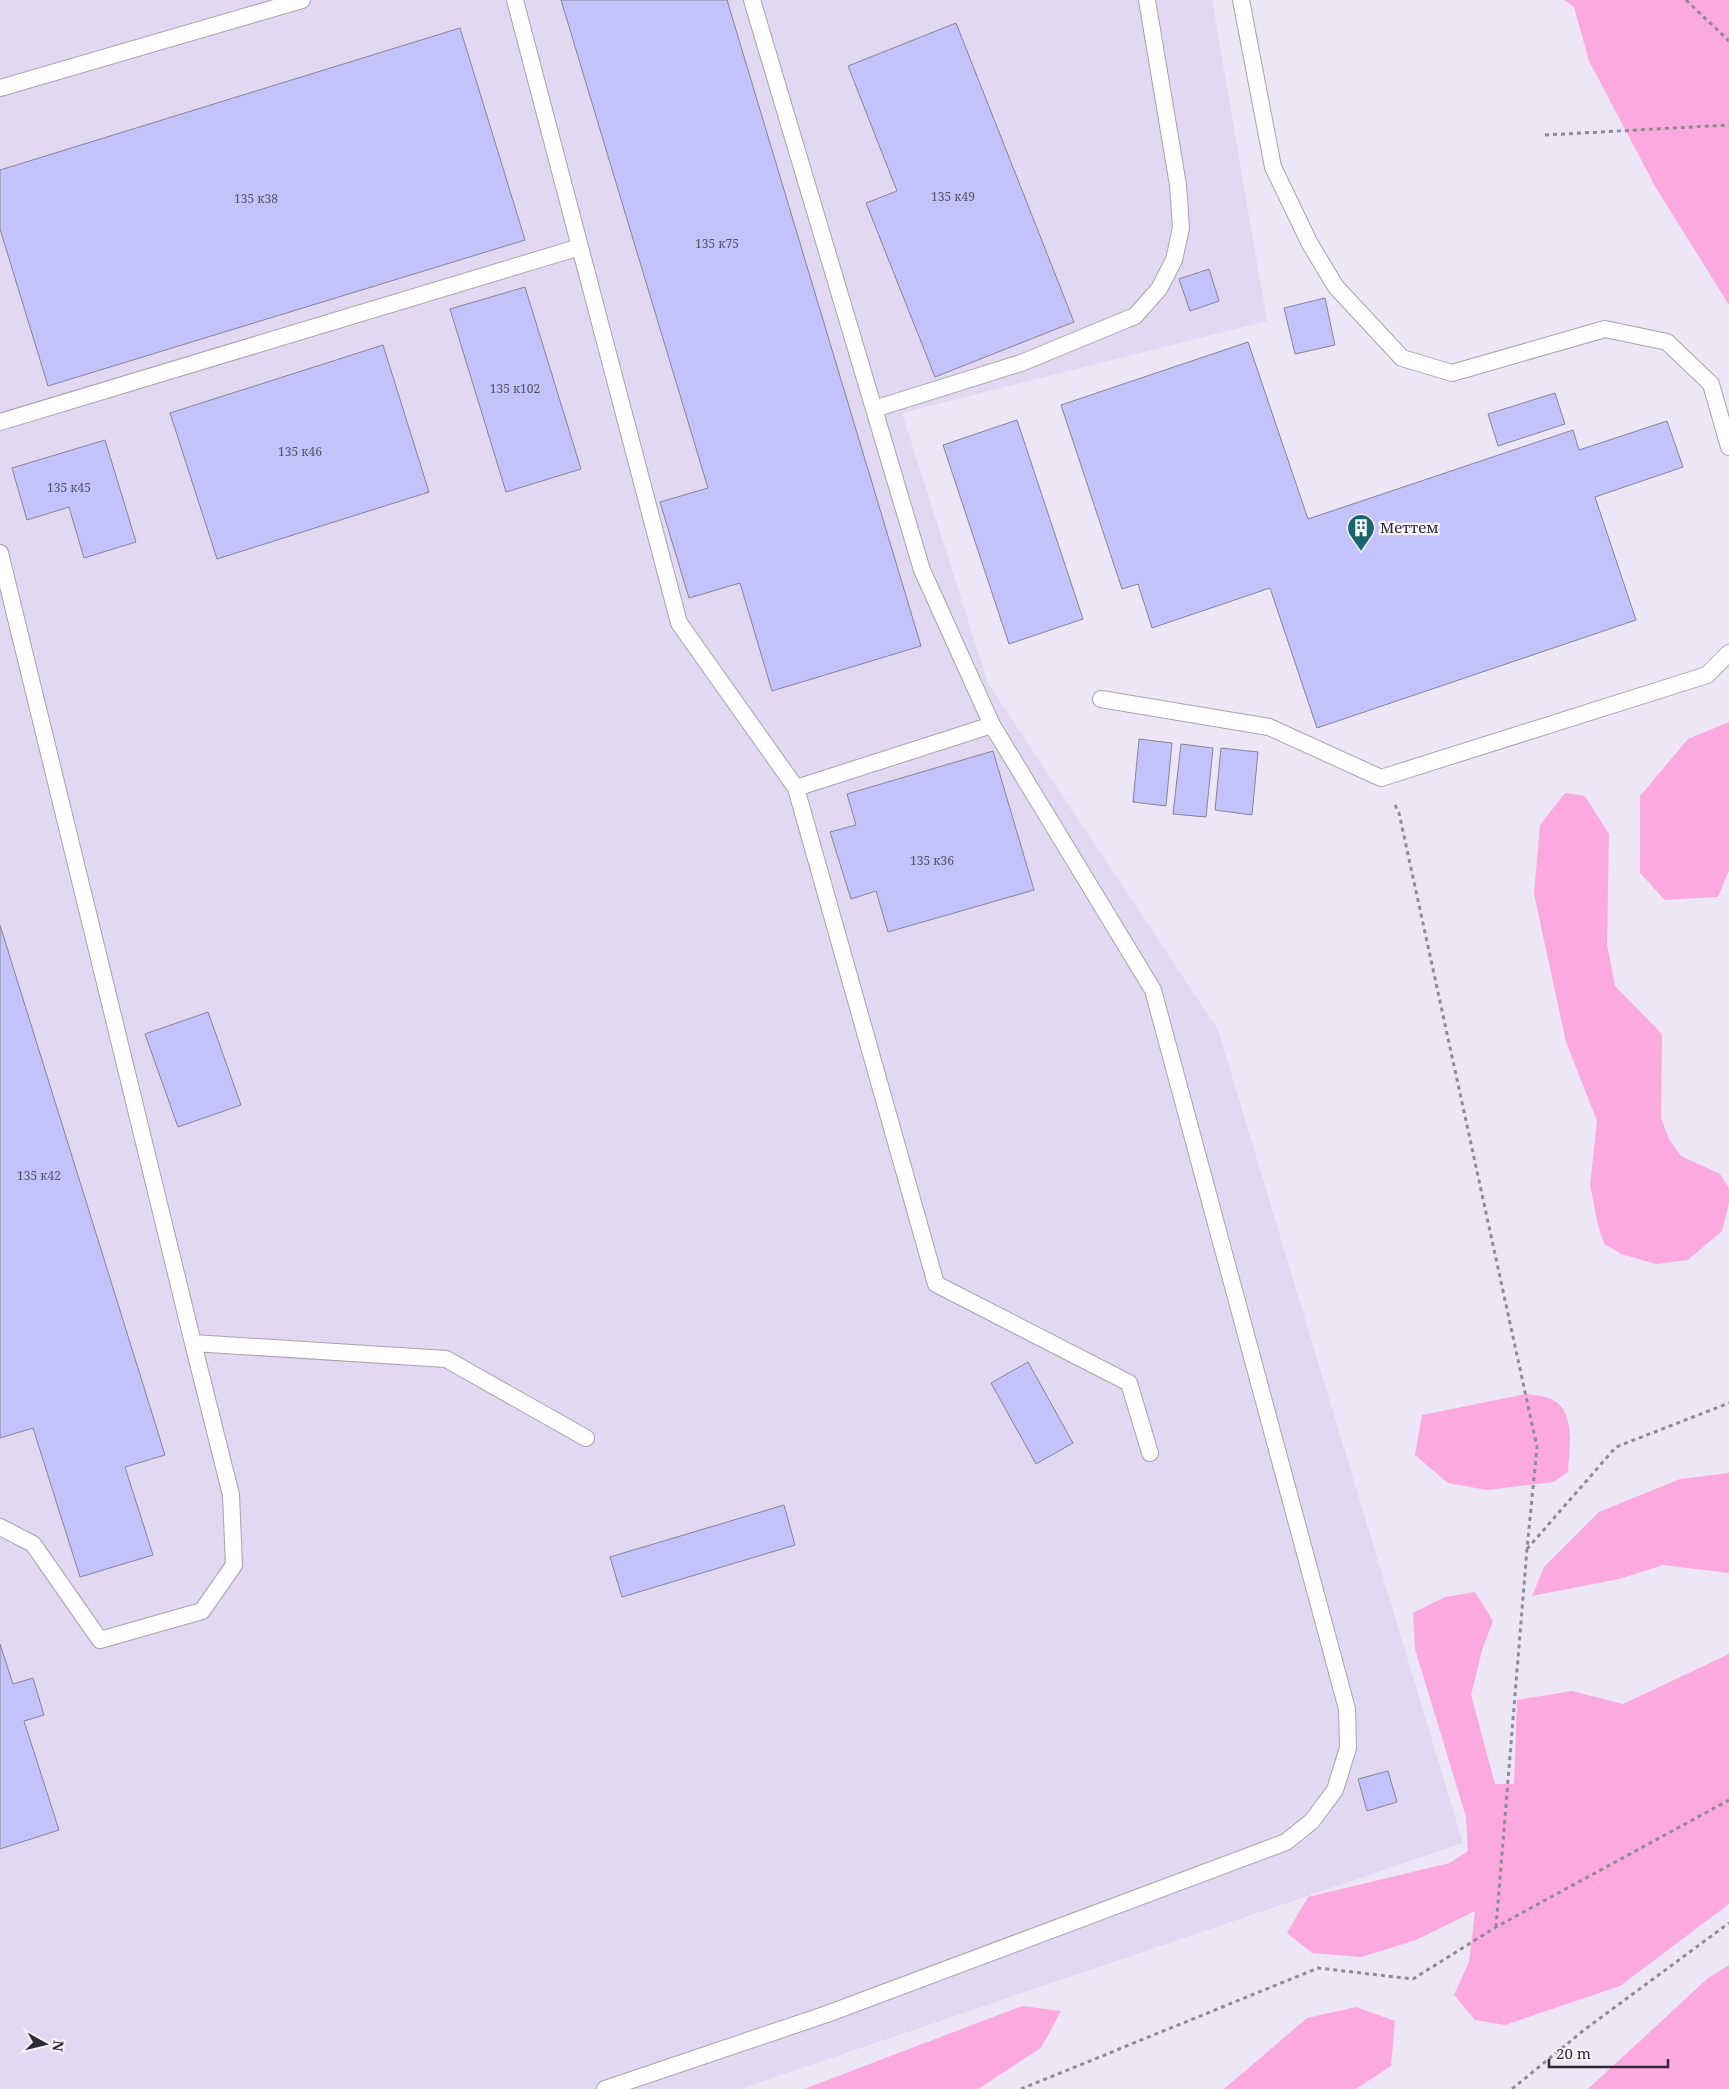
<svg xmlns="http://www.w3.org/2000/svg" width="1729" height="2089" font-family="'Noto Serif',serif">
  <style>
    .built { fill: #e2d8f1 }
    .green { fill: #fca9df }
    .building { fill: #c4c2fa; stroke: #858595 }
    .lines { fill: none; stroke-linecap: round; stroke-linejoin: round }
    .service-casing { stroke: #a8a2b2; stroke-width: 18 }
    .path { stroke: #8f8b96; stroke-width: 3; stroke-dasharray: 4 4; stroke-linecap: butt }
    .service { stroke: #fff; stroke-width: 16 }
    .labels { text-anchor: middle; stroke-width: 4.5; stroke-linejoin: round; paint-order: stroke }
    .number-label { font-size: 12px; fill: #535163 }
    .poi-label { font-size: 15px; fill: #2d2b31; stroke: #f9f4ff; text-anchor: start }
  </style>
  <rect width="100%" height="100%" fill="#ede6f7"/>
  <path class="built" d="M0 0H1212L1267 321 902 413 988 683 1218 1030 1463 1843 740 2089H0Z"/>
  <path class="green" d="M1564 0H1729V305L1656 188 1589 61 1574 7Z
    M1729 722V870L1718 897 1665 900 1640 873V796L1688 739Z
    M1565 793 1585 796 1609 834 1607 944 1615 986 1662 1034 1661 1118 1669 1139 1681 1156 1720 1174 1729 1188V1203L1722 1231 1688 1260 1656 1264 1621 1254 1604 1244 1598 1225 1590 1185 1597 1121 1566 1042 1534 894 1540 825Z
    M1526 1394C1532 1395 1539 1395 1545 1397 1578 1405 1569 1447 1568 1472L1554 1482 1487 1490 1448 1483 1415 1455 1422 1415Z
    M1729 1473V1573L1663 1565 1619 1579 1532 1596 1544 1567 1599 1512 1680 1479Z
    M1475 1592 1493 1621 1482 1650 1471 1695 1495 1784H1514L1517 1700 1572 1691 1623 1704 1729 1654V1904L1620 1986 1505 2025 1475 2020 1454 1995 1469 1962 1475 1911 1416 1940 1361 1957 1312 1953 1287 1933 1308 1897 1450 1863 1468 1851 1466 1817 1415 1649 1413 1613 1445 1597Z
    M1729 1965V2089H1588L1708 1978Z
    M1022 2006 1061 2011 1041 2048 978 2089H804Z
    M1356 2007 1395 2021 1391 2066 1356 2089H1224L1307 2018Z"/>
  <path class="building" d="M561 0H727L921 646 772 691 740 583 689 598 660 502 708 488Z
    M956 23 1074 322 935 377 866 203 897 191 848 66Z
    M460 28 525 240 48 386 0 229V170Z
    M1209 269 1219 301 1190 311 1179 279Z
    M525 287 581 469 506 492 450 309Z
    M1325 298 1335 345 1295 354 1284 308Z
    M1248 342 1308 519 1573 430 1579 450 1667 421 1683 467 1595 497 1636 620 1317 728 1270 588 1152 628 1138 584 1122 589 1061 405Z
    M383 345 429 492 217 559 170 413Z
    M1555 393 1565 424 1498 446 1488 414Z
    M1017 420 1083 619 1009 644 943 445Z
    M105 440 136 542 84 558 69 507 27 520 12 468Z
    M1139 739 1172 743 1166 806 1133 802Z
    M1181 744 1213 748 1206 817 1173 814Z
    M1221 748 1258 752 1252 815 1215 810Z
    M993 751 1034 890 888 932 876 891 851 899 830 832 856 825 847 794Z
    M0 925 165 1455 125 1467 153 1555 80 1577 33 1428 0 1438Z
    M208 1012 241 1105 178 1127 145 1034Z
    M1028 1362 1073 1443 1036 1464 991 1383Z
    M784 1505 795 1545 622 1597 610 1557Z
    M0 1644 13 1684 33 1678 44 1715 24 1721 59 1830 0 1849Z
    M1388 1771 1397 1802 1367 1811 1358 1779Z"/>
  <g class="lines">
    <defs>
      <path id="service" d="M515 0 679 623 796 788 936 1284 1129 1383 1150 1453
        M752 0 922 570 992 725
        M1241 0 1273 167 1310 244 1336 287 1402 358 1452 373 1605 329 1667 342 1711 384 1729 447
        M0 88 302 0
        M874 409 1021 363 1135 316 1159 289 1174 260 1181 228 1178 185 1147 0
        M0 422 580 247
        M0 553 193 1343 446 1359 586 1438
        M1101 699 1269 727 1381 778 1707 675 1729 653
        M0 1527 33 1544 100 1640 202 1611 234 1565 231 1495 193 1343
        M605 2089 827 2014 1286 1842 1312 1821 1335 1790 1348 1748 1347 1709 1153 990 992 725 796 788"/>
    </defs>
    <use href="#service" class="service-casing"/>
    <path class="path" d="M1686 0 1729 41
      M1545 135 1729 125
      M1395 805 1399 813 1537 1447 1527 1549 1496 1927
      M1527 1549 1616 1447 1729 1403
      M1021 2089 1318 1968 1413 1979 1496 1927 1729 1800
      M1512 2089 1584 2030 1729 1923"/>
    <use href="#service" class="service"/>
  </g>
  <defs>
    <symbol id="building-pin" viewBox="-11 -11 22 30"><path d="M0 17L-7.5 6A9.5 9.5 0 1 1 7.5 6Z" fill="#1b6572" stroke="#f9f4ff"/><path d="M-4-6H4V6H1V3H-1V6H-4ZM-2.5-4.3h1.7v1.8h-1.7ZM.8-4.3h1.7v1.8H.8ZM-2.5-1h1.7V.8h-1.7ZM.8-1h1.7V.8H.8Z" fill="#fff"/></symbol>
  </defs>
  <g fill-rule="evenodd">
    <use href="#building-pin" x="1345" y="512" width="32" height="43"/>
  </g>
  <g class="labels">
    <g class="number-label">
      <text x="953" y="201">135 к49</text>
      <text x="256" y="203">135 к38</text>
      <text x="717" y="248">135 к75</text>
      <text x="515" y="393">135 к102</text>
      <text x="300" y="456">135 к46</text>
      <text x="69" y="492">135 к45</text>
      <text x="932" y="865">135 к36</text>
      <text x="39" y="1180">135 к42</text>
    </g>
    <g class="poi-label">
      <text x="1380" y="533">Меттем</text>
    </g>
  </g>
  <g transform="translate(45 2044) rotate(98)" stroke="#f9f4ff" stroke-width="4" paint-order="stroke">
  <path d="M0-4L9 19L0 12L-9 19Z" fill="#2d2b31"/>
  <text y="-8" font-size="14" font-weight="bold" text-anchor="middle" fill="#2d2b31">N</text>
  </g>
  <path d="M1549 2059v8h119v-8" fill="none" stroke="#2d2b31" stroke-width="2.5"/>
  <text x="1556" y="2059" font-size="15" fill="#2d2b31" stroke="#f9f4ff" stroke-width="4" paint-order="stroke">20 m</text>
</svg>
